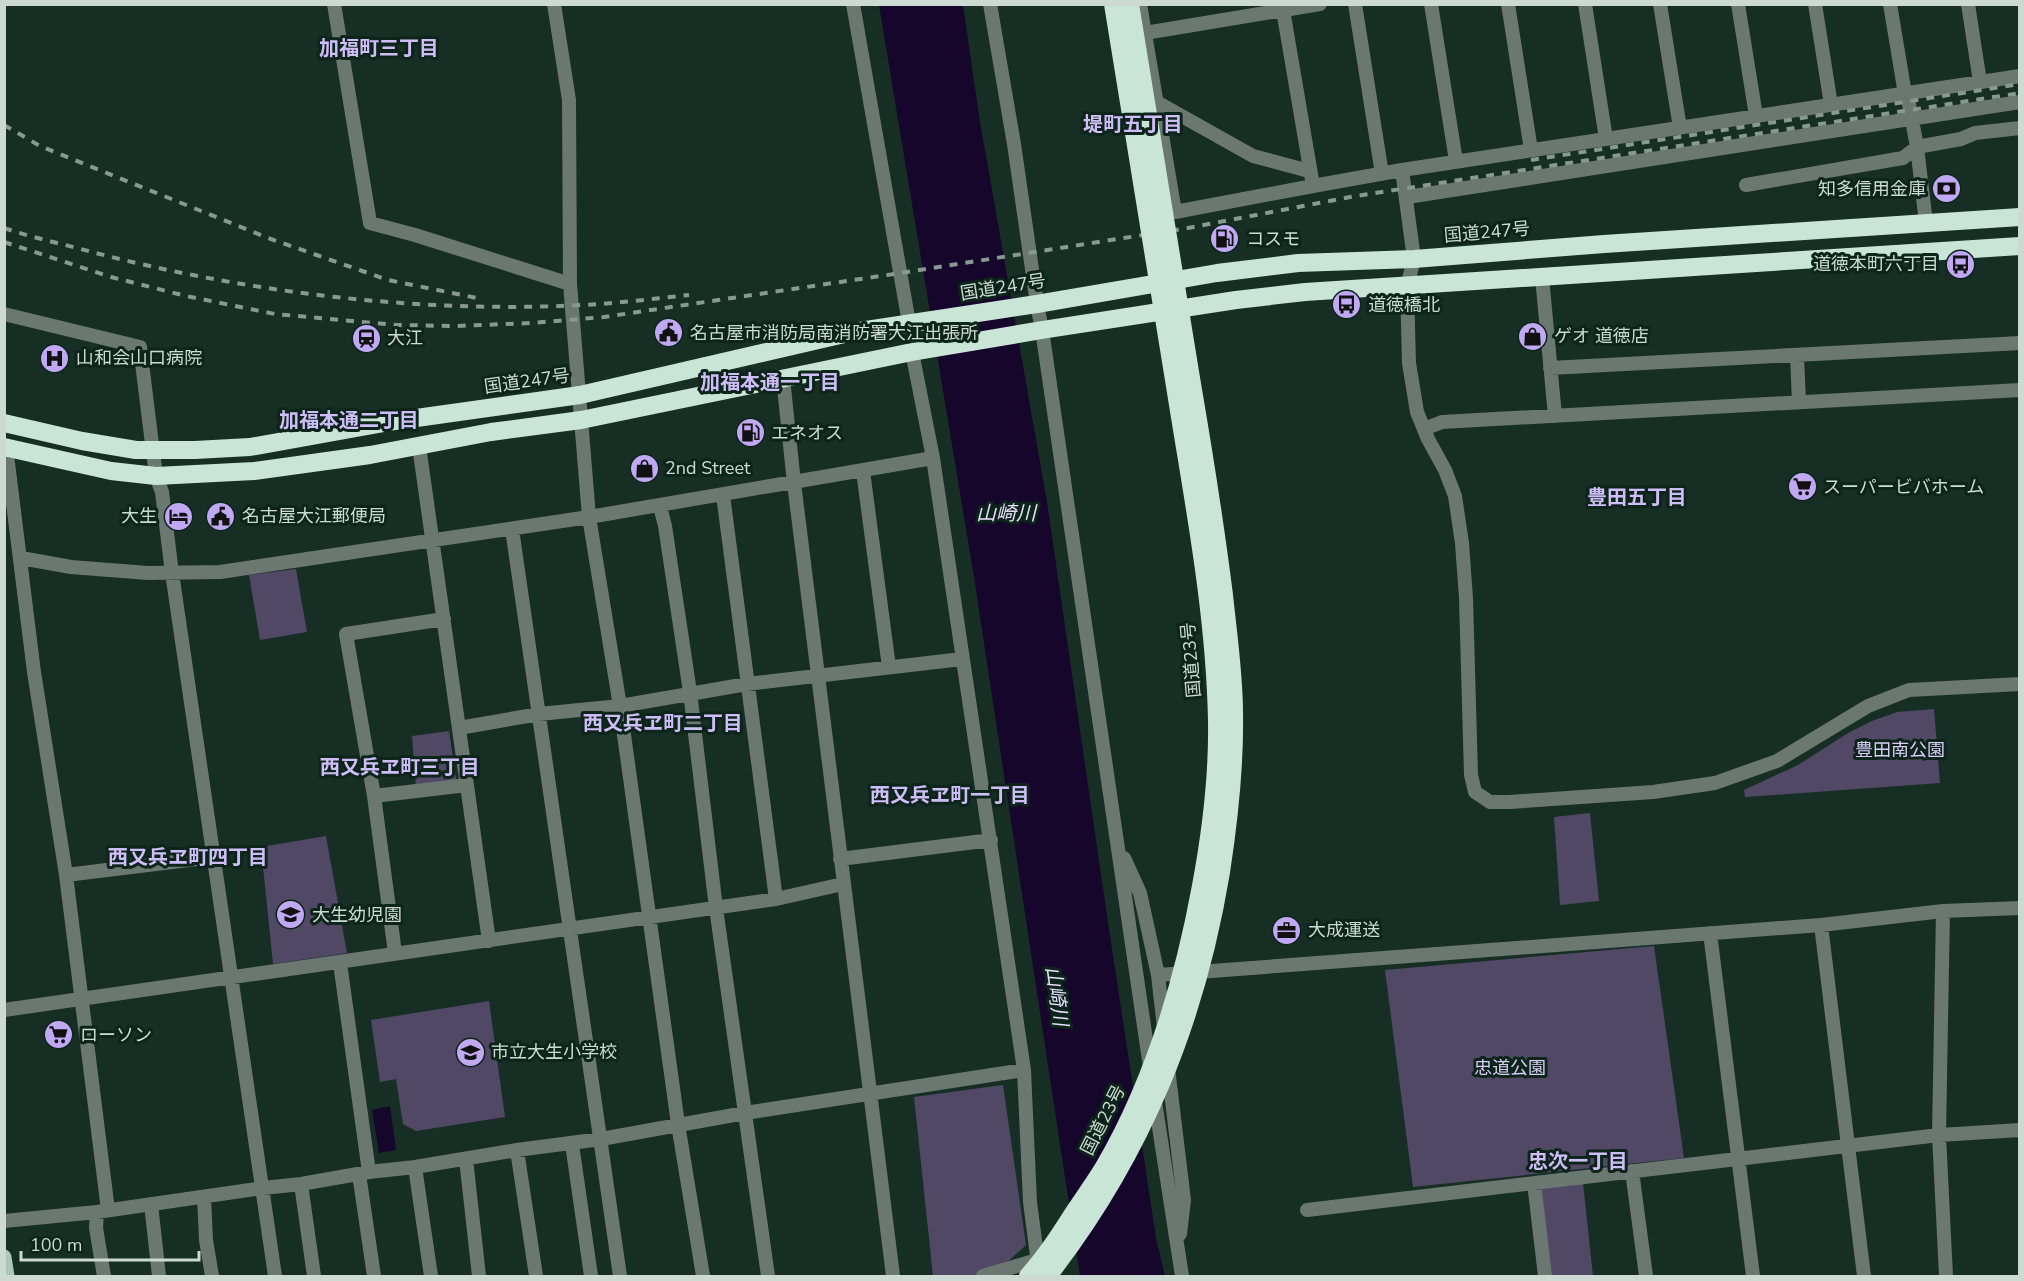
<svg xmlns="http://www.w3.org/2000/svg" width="2024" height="1281" font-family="'Nunito Sans','Noto Sans JP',sans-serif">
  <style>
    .green { fill: #514866 }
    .water { fill: #16062c }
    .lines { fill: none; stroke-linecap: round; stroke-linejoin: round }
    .minor { stroke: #6b7771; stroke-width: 14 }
    .major { stroke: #aec5ba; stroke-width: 15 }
    .highway { stroke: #c8e5d6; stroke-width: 18 }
    .rail { stroke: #889991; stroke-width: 4; stroke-dasharray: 8 8; stroke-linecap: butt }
    .highway-bridge { stroke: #c8e5d6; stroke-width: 18 }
    .labels { text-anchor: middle; stroke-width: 6; stroke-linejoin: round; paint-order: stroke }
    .poi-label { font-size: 18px; fill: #ccdad3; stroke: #0c241a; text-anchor: start }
    .street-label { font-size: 18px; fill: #ccdad3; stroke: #0c241a }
    .park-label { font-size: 18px; fill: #d9ccf8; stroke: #0c241a }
    .neighbourhood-label { font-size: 20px; font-weight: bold; fill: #cebdf6; stroke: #0c241a }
    .water-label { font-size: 20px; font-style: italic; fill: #e6ddfc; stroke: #0c241a }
  </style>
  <rect width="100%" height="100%" fill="#162e24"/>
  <path class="green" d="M296 569 307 632 260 640 249 575Z
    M1934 709 1940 783 1745 797 1744 790 1798 765 1848 733 1872 721 1897 712Z
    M449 731 457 785 416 789 412 736Z
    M1590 813 1599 901 1560 905 1554 817Z
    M326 836 347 953 273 964 261 847Z
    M1654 946 1684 1158 1413 1187 1385 970Z
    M489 1001 505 1117 416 1131 403 1124 396 1079 380 1082 371 1020Z
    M1003 1085 1026 1245 1003 1266 977 1275 933 1276 914 1097Z
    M1583 1183 1593 1276H1549L1538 1188Z"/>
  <path class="water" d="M879 5H963L979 116 1047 502 1107 916 1156 1238 1165 1276H1080L974 577Z
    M390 1106 396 1150 379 1153 372 1110Z"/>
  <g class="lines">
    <path class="minor" d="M334 4 370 223 415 235 570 284 589 517 620 706 678 1124 703 1276
      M554 4 569 100 570 284
      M853 4 909 323
      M990 4 1014 144 1037 304 1042 330 1150 1067
      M1140 4 1175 212 1313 186
      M1282 4 1313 186 1402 170 2020 76
      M1355 4 1382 174
      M1431 4 1456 161
      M1508 4 1531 150
      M1585 4 1606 139
      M1660 4 1680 128
      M1738 4 1756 116
      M1815 4 1831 105
      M1890 4 1905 94
      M1968 4 1980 82
      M1145 33 1320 4
      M1907 93 1917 147 1926 223
      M1155 101 1253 156 1309 171
      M1402 170 1414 259 1407 287 1409 363 1417 412 1428 439 1445 470 1455 496 1462 543 1466 598 1471 775 1475 792 1490 802H1510L1653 792 1715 783 1777 761 1868 706 1909 690 2020 684
      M1746 185 1903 158 1917 147 1961 139 1975 133 2020 128
      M1407 197 2020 102
      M1542 277 1555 416
      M4 314 140 347 156 476 162 492 172 573 275 1276
      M912 352 933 458 1024 1070 1030 1202 1039 1271
      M1797 355 1799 402
      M1550 368 2020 343
      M783 378 794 483 893 1276
      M1424 429 1442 422 2020 390
      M419 446 489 941
      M6 447 34 672 66 875 108 1210
      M863 471 889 667
      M723 495 776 899
      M660 506 665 526 690 692 716 908 768 1276
      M512 529 620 1276
      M21 558 71 567 148 573 220 572 589 517 933 458
      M459 728 539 714 620 706 747 684 962 659
      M374 796 467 785
      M1124 858 1140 893 1158 975 1164 1028
      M840 859 991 840
      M66 875 213 857
      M1943 911 1939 1135 1946 1276
      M1821 925 1864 1276
      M1710 933 1753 1276
      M395 953 374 796 346 634 444 619
      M340 963 369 1172
      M1158 975 1821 925 1943 911 2020 908
      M4 1010 776 899 843 884
      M1168 1068 1184 1200 1180 1234
      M1154 1095 1182 1276
      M572 1144 591 1276
      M517 1150 536 1276
      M466 1159 479 1276
      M415 1167 431 1276
      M1632 1171 1646 1276
      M359 1174 374 1276
      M1534 1183 1545 1276
      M301 1184 314 1276
      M204 1197 206 1240 212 1276
      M151 1204 159 1276
      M1307 1210 1939 1135 2020 1130
      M97 1212 96 1228 104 1276
      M4 1221 97 1212 263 1188 301 1184 369 1172 415 1167 517 1150 601 1139 745 1113 1024 1070
      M983 1276 1037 1260"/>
    <path class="major" d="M4 1257 7 1276"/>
    <path class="highway" d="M4 423 82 441 136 450H195L250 447 395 421 580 395 853 332 1037 304 1217 273 1298 263 1414 259 1604 244 2020 217
      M4 447 111 471 156 476 254 471 370 455 491 432 581 420 912 352 1042 330 1236 300 1305 292 2020 246"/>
    <path class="rail" d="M4 125 40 146 268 238 388 280 482 299
      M1531 160 2020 84
      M4 228C33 238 63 244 92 252 252 294 434 315 599 304 629 302 659 298 689 295
      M4 242 111 277 186 296 275 314 396 325 456 326 532 323 604 317 894 274 1188 228 1350 197 2020 93"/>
    <path class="highway-bridge" d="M1028 1276C1046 1256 1060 1234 1074 1212 1084 1197 1095 1182 1104 1167 1154 1081 1183 984 1201 886 1211 832 1218 776 1217 721 1215 611 1193 500 1176 392 1155 262 1134 133 1113 4
      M1048 1276C1142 1155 1196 1023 1221 872 1229 820 1235 766 1234 713 1234 674 1228 634 1224 595 1215 524 1204 454 1192 384 1171 258 1151 131 1130 4"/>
  </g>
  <defs>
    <symbol id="bank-disc" viewBox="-11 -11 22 22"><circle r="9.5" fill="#c0a8f3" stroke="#0c241a"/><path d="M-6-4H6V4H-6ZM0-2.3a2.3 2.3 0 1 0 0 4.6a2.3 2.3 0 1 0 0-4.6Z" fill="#111"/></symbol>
    <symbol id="fuel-disc" viewBox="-11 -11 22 22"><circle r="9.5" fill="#c0a8f3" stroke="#0c241a"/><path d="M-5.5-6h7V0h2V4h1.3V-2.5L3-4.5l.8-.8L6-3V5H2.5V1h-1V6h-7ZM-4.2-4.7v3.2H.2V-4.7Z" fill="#111"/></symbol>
    <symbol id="bus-disc" viewBox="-11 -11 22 22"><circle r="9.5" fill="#c0a8f3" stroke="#0c241a"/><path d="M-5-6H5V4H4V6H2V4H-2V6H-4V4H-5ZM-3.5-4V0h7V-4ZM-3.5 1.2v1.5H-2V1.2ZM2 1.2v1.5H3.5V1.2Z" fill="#111"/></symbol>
    <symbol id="civic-disc" viewBox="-11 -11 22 22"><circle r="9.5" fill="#c0a8f3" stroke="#0c241a"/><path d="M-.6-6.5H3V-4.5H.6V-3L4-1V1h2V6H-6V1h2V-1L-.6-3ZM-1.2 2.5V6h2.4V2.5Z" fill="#111"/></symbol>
    <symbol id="shop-disc" viewBox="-11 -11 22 22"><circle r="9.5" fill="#c0a8f3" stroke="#0c241a"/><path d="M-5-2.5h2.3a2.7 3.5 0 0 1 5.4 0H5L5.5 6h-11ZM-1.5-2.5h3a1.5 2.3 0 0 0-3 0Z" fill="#111"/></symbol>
    <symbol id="station-disc" viewBox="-11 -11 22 22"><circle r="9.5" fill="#c0a8f3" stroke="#0c241a"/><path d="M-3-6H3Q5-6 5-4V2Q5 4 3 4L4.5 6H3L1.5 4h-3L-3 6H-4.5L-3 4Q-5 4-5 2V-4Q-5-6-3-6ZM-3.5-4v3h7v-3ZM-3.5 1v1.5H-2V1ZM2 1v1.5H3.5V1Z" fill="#111"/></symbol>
    <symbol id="hospital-disc" viewBox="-11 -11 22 22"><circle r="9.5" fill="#c0a8f3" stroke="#0c241a"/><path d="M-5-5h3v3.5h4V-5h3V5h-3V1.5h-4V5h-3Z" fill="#111"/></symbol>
    <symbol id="supermarket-disc" viewBox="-11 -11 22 22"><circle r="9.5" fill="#c0a8f3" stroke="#0c241a"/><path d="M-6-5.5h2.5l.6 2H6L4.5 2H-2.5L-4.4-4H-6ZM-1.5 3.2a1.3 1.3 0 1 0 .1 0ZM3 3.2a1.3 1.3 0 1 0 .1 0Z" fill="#111"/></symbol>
    <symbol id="hotel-disc" viewBox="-11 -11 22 22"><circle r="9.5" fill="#c0a8f3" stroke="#0c241a"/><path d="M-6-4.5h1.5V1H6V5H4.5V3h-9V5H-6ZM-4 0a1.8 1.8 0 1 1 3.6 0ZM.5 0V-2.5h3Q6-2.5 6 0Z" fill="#111"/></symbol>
    <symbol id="school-disc" viewBox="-11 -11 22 22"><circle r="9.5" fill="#c0a8f3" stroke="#0c241a"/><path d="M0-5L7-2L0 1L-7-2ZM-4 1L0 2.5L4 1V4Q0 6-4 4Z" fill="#111"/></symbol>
    <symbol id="office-disc" viewBox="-11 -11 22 22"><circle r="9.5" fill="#c0a8f3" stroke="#0c241a"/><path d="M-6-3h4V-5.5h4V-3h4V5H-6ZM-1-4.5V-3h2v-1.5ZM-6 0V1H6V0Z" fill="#111"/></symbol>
  </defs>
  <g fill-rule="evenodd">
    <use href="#bank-disc" x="1930" y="172" width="33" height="33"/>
    <use href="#fuel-disc" x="1208" y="222" width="33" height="33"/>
    <use href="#bus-disc" x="1944" y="248" width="33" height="33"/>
    <use href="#bus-disc" x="1330" y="288" width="33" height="33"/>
    <use href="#civic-disc" x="652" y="316" width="33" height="33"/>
    <use href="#shop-disc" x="1516" y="320" width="33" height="33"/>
    <use href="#station-disc" x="350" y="322" width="33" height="33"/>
    <use href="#hospital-disc" x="38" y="342" width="33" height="33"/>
    <use href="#fuel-disc" x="734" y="416" width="33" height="33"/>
    <use href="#shop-disc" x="628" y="452" width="33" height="33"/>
    <use href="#supermarket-disc" x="1786" y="470" width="33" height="33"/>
    <use href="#hotel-disc" x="162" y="500" width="33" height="33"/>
    <use href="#civic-disc" x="204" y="500" width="33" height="33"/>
    <use href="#school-disc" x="274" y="898" width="33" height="33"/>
    <use href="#office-disc" x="1270" y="914" width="33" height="33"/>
    <use href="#supermarket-disc" x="42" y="1018" width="33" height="33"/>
    <use href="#school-disc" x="454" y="1036" width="33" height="33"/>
  </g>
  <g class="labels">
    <g class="poi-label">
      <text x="1926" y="195" text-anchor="end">知多信用金庫</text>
      <text x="1246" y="245">コスモ</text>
      <text x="1939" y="270" text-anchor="end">道徳本町六丁目</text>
      <text x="1368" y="311">道徳橋北</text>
      <text x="690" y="339">名古屋市消防局南消防署大江出張所</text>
      <text x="1554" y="342">ゲオ 道徳店</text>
      <text x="387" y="344">大江</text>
      <text x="76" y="364">山和会山口病院</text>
      <text x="771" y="439">エネオス</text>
      <text x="665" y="474">2nd Street</text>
      <text x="1823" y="493">スーパービバホーム</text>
      <text x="157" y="522" text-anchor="end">大生</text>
      <text x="242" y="522">名古屋大江郵便局</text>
      <text x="312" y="921">大生幼児園</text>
      <text x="1308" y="936">大成運送</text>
      <text x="80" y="1041">ローソン</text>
      <text x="491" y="1058">市立大生小学校</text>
    </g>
    <g class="street-label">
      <text transform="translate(1487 232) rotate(-5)" y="6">国道247号</text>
      <text transform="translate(1003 287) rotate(-9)" y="6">国道247号</text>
      <text transform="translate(527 381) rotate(-8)" y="6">国道247号</text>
      <text transform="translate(1191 660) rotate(-95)" y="6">国道23号</text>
      <text transform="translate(1103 1120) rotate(-63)" y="6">国道23号</text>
    </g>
    <g class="park-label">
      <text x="1900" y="756">豊田南公園</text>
      <text x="1510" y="1074">忠道公園</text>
    </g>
    <g class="neighbourhood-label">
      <text x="379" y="55">加福町三丁目</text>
      <text x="1133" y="131">堤町五丁目</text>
      <text x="770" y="389">加福本通一丁目</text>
      <text x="349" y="427">加福本通二丁目</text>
      <text x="1637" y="504">豊田五丁目</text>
      <text x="663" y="730">西又兵ヱ町二丁目</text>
      <text x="400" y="774">西又兵ヱ町三丁目</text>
      <text x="950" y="802">西又兵ヱ町一丁目</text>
      <text x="188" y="864">西又兵ヱ町四丁目</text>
      <text x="1578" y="1168">忠次一丁目</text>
    </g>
    <g class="water-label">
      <text x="1006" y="520">山崎川</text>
      <text transform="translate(1057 996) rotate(82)" y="7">山崎川</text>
    </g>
  </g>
  <rect width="2024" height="1281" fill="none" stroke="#ccdad3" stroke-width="12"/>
  <path d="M21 1251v9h178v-9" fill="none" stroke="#ccdad3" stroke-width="3"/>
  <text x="30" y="1251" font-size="18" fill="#ccdad3" stroke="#0c241a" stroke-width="4.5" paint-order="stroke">100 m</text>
</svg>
